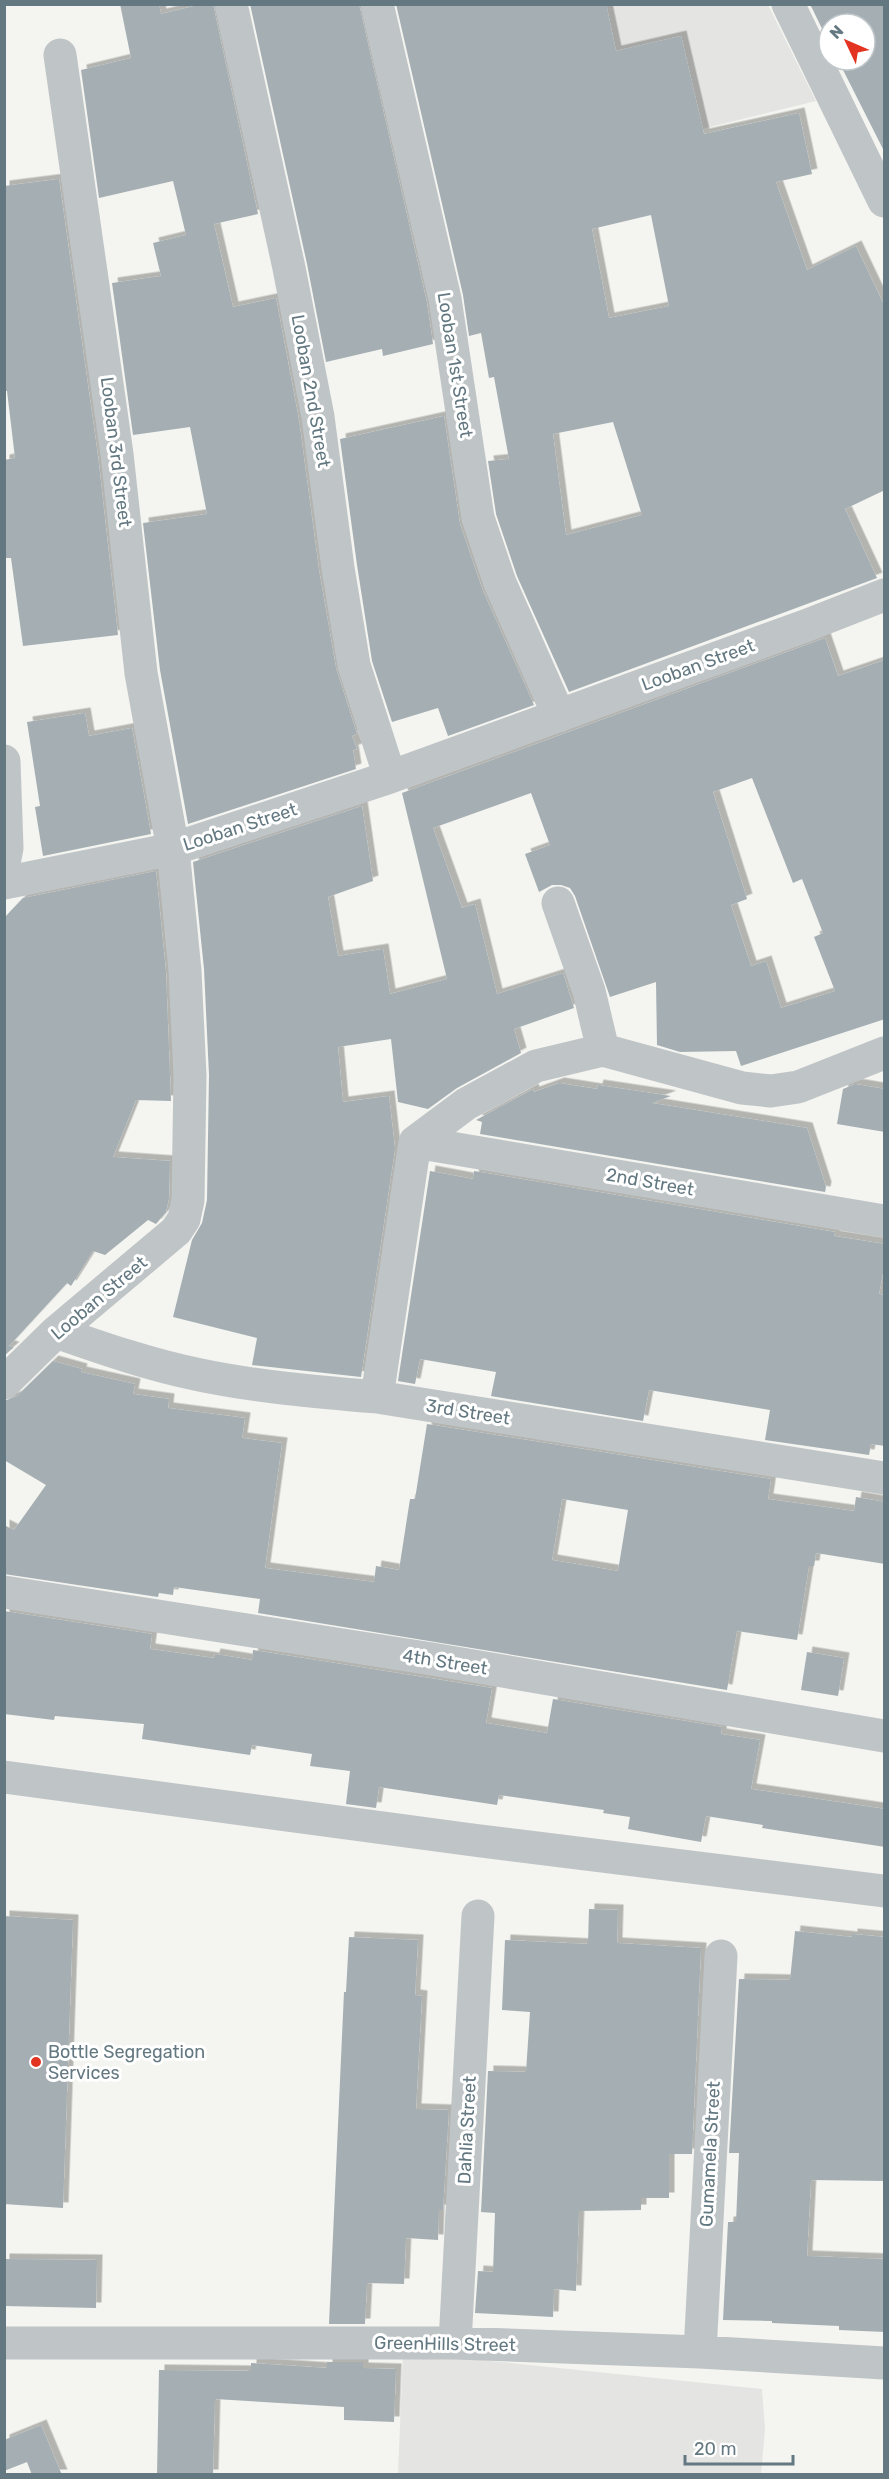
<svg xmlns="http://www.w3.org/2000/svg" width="889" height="2479" font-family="Rubik,sans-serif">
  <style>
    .built { fill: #e4e5e3 }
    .building { fill: #a5afb3; fill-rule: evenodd; filter: url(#shadow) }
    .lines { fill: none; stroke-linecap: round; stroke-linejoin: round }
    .minor { stroke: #bfc4c6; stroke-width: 33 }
    .tertiary { stroke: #bfc4c6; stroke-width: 33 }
    .poi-dot { fill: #e33421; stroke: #fff; stroke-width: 2 }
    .labels { text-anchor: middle; stroke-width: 6; stroke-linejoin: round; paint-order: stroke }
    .street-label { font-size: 18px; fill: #637881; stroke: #fff }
    .poi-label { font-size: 18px; fill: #637881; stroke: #fff; text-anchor: start }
  </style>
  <defs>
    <filter id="shadow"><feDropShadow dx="5.5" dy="-5.5" stdDeviation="0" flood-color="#0004"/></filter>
  </defs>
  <rect width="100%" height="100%" fill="#f4f4f0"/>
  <path class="built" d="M534 5H768L816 101 571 161Z
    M403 2352 762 2389 765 2429 761 2474H398Z"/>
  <path class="building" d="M120 4H159L161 14 202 4H213L258 214 214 224 233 307 276 298 299 420 319 570 336 668 357 734 352 736 357 749 353 750 356 769 188 824 160 670 143 523 207 514 190 427 133 435 112 283 161 276 153 243 186 235 173 181 99 198 81 70 131 58Z
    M250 4H359L427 303 433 344 383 356 382 349 326 362 307 264Z
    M396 4H606L616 51 681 36 704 134 799 113 812 174 776 182 807 270 856 246 885 307V490L845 509 877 578 569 692 517 576 496 514 488 461 509 459 494 377 489 378 481 333 469 336 463 295ZM651 215 669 306 609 318 592 229ZM613 422 642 515 566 535 553 434Z
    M810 4H885V153L838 60H865V24H829V43Z
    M59 179 98 456 118 635 23 646 11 558H4V460L15 458 7 391H4V186Z
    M444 416 460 524 483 591 534 705 448 736 438 708 392 722 372 661 357 565 340 439Z
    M825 638 838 676 885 660V1019L741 1066 736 1051 680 1052 657 1045 656 982 610 997 575 896 570 888 561 885H552L539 892 525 854 550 845 531 793 433 828 462 908 475 904 497 994 563 973 574 1008 514 1029 521 1053 457 1088 428 1109 398 1102 391 1039 338 1047 343 1102 389 1096 395 1149 361 1377 252 1365 257 1338 173 1317 192 1240 202 1223 207 1200 209 1075 204 969 193 862 362 806 373 881 328 897 338 956 383 949 390 994 447 979 402 793ZM752 778 793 883 802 879 823 933 814 937 835 991 781 1008 766 961 751 966 731 905 747 899 713 792Z
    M85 713 89 736 132 728 151 834 43 856 35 807 40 806 27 722Z
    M156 871 166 972 171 1101 136 1100 113 1157 170 1161 169 1198 166 1212 156 1224 148 1220 105 1255 93 1251 71 1286 67 1283 9 1346 14 1347 4 1356V918L23 898Z
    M559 1083 597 1089 598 1085 671 1096 652 1103 807 1128 826 1187 825 1192 480 1134 482 1122 476 1120 533 1089 534 1092Z
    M855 1084 885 1089V1132L837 1124 843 1089Z
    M430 1171 473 1179 474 1171 835 1232 834 1236 885 1244V1263L879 1294 885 1295V1446L871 1444 869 1455 765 1440 770 1410 649 1390 643 1421 491 1396 496 1372 420 1359 415 1384 398 1381Z
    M53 1361 82 1369 81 1372 135 1384 133 1394 169 1399 168 1408 245 1418 242 1438 282 1443 265 1568 374 1582 376 1566 399 1570 410 1499H415L427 1424 771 1479 768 1499 854 1511 856 1497 885 1502V1564L816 1553 814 1566H809L797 1640 737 1631 727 1690 258 1613 260 1599 174 1587 173 1595 159 1593 158 1597 4 1574V1525L14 1530 46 1485 4 1460V1401L17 1396ZM562 1499 628 1510 618 1571 552 1560Z
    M4 1611 152 1634 150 1649 214 1658 215 1654 252 1660 253 1650 492 1688 486 1723 547 1733 553 1699 722 1727 721 1734 760 1740 751 1789 885 1809V1847L762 1828 763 1825 706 1816 701 1842 628 1829 630 1817 603 1813 604 1810 499 1795 497 1805 379 1787 376 1808 346 1804 350 1771 310 1766 312 1754 252 1745 250 1755 142 1739 144 1724 55 1716 54 1720 4 1714Z
    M807 1652 844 1658 838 1696 801 1690Z
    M589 1909 618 1910 617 1943 701 1948 692 2154H669V2198H641V2210L579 2211 576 2291 554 2289 553 2317 475 2313 478 2271 493 2272 495 2213 481 2212 488 2071 526 2072 530 2012 502 2010 505 1940 588 1944Z
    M4 1916 73 1920 63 2208 4 2204Z
    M795 1931 852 1937V1934L885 1937V2181L811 2180 807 2256 885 2259V2332L839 2330V2326L772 2323V2321L723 2320 728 2222H736L739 2153H729L739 1979 790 1980Z
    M349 1937 418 1940 415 1995 422 1996 416 2109 449 2110 443 2210H439L438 2240 406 2238 404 2284 367 2283 365 2324H329L344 1992H346Z
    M4 2259 97 2260 96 2308 4 2306Z
    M327 2362H363V2368L396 2369 394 2422 344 2420V2407L215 2399 213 2475H157L159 2370 251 2371V2363L327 2368Z
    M41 2425 62 2475H32L27 2462 4 2471V2440Z"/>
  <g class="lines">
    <path class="minor" d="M231 4 289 268 318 417 338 568 354 665 390 777
      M377 4 445 299 478 518 500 583 559 716
      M4 761 7 848 4 863
      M4 883 173 849 390 777 805 626 884 595
      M558 903 589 991 603 1050
      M415 1142 884 1221
      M56 1332C104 1349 151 1365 200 1375 258 1387 318 1392 377 1397L884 1478
      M4 1383 56 1332 176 1231 184 1219 188 1200 190 1076 185 971 173 849 141 673 117 454 60 55
      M377 1397 415 1142 466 1104 536 1066 603 1050 742 1088 771 1091 798 1087 884 1053
      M4 1592 432 1659 884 1736
      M4 1777 473 1840 884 1891
      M4 2343H455L700 2352 884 2363
      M455 2343 478 1916
      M700 2352 721 1956"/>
    <path class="tertiary" d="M788 4 884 201"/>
  </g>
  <circle class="poi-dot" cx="36" cy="2062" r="6"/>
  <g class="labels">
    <g class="street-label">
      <text transform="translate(455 365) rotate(81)" y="6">Looban 1st Street</text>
      <text transform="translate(311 391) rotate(80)" y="6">Looban 2nd Street</text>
      <text transform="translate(116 452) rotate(83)" y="6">Looban 3rd Street</text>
      <text transform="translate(698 665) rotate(-20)" y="6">Looban Street</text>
      <text transform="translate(240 827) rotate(-18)" y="6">Looban Street</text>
      <text transform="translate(650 1182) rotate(10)" y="6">2nd Street</text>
      <text transform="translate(99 1298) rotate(-40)" y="6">Looban Street</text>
      <text transform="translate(468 1412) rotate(9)" y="6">3rd Street</text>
      <text transform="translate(445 1662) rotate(9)" y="6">4th Street</text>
      <text transform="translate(467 2130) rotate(-87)" y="6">Dahlia Street</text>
      <text transform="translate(710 2154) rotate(-87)" y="6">Gumamela Street</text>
      <text transform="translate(445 2344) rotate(1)" y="6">GreenHills Street</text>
    </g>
    <g class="poi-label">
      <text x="48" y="2058">Bottle Segregation<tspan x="48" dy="21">Services</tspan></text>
    </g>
  </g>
  <rect width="889" height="2479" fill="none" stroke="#637881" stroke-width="12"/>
  <g transform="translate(847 42) rotate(314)"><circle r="28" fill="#ffffff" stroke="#c1c9cd" stroke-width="1.5"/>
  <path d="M0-4.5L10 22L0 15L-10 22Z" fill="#e33421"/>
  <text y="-9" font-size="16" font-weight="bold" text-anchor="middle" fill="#637881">N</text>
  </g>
  <path d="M685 2455v9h108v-9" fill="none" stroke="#637881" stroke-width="3"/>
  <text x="694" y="2455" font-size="18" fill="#637881" stroke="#ffffff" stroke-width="4.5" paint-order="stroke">20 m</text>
</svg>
